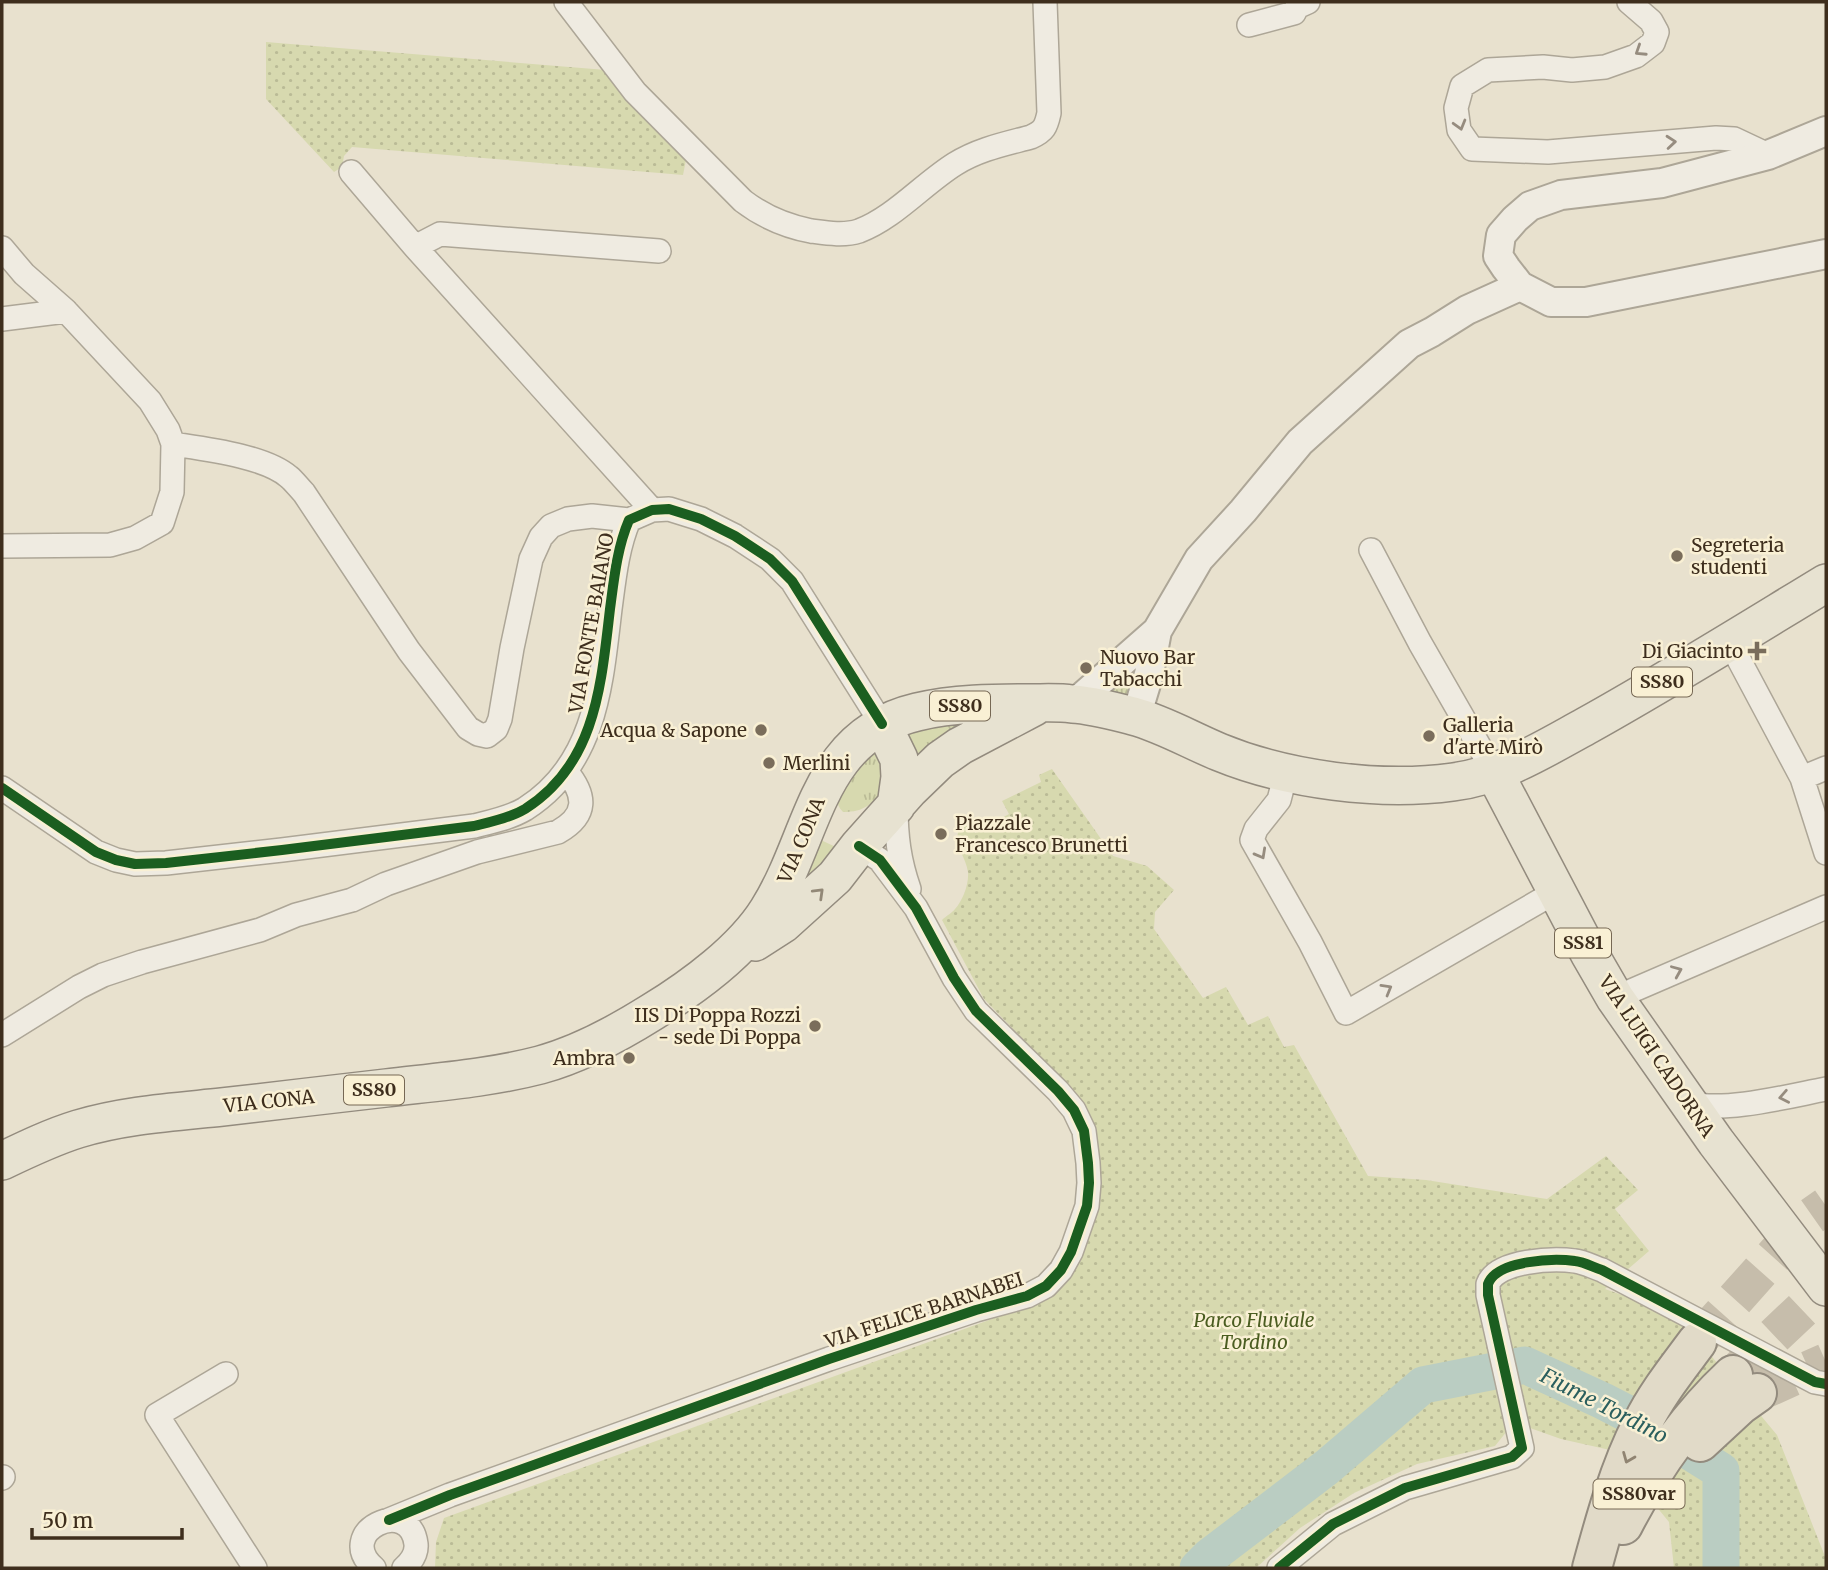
<svg xmlns="http://www.w3.org/2000/svg" width="1828" height="1570" font-family="Merriweather,serif">
  <style>
    .grass { fill: url(#grass-tufts) }
    .park { fill: url(#park-dots) }
    .lines { fill: none; stroke-linecap: round; stroke-linejoin: round }
    .river { stroke: #bacdc2; stroke-width: 37 }
    .trunk-tunnel { stroke: #c6bdab; stroke-width: 38; stroke-dasharray: 38 19; stroke-linecap: butt }
    .minor-casing { stroke: #ada697; stroke-width: 26 }
    .tertiary-casing { stroke: #ada697; stroke-width: 32 }
    .primary-casing { stroke: #938b7e; stroke-width: 40 }
    .trunk-casing { stroke: #938b7e; stroke-width: 42 }
    .minor { stroke: #efebe1; stroke-width: 23 }
    .tertiary { stroke: #efebe1; stroke-width: 28 }
    .primary { stroke: #e7e2d1; stroke-width: 37 }
    .trunk { stroke: #e1dac8; stroke-width: 38 }
    .cycleway-casing { stroke: #f9f0d4; stroke-width: 15 }
    .cycleway { stroke: #1b5e20; stroke-width: 10 }
    .oneway { stroke: #968c7f }
    .oneway2 { stroke: #928877 }
    .oneway3 { stroke: #908472 }
    .poi-dot { fill: #7a6d5b; stroke: #f9f0d4; stroke-width: 2.5 }
    .labels { text-anchor: middle; stroke-width: 5; stroke-linejoin: round; paint-order: stroke }
    .shield { fill: #f9f0d4; stroke: #766854; stroke-width: 2 }
    .shield-label { font-size: 18px; font-weight: bold; fill: #3e2e1d }
    .poi-label { font-size: 19px; fill: #3e2e1d; stroke: #f9f0d4; text-anchor: start }
    .street-label { font-size: 19px; fill: #3e2e1d; stroke: #f9f0d4 }
    .park-label { font-size: 19px; font-style: italic; fill: #4b5d21; stroke: #f9f0d4 }
    .water-label { font-size: 21px; font-style: italic; fill: #2b5f5e; stroke: #f9f0d4 }
  </style>
  <defs>
    <pattern id="grass-tufts" width="24" height="20" patternUnits="userSpaceOnUse" patternTransform="scale(1.75)"><rect width="24" height="20" fill="#d7d9af"/><path d="M3 7l-1-3M5 7V3M7 7l1-3M15 17l-1-3M17 17v-4M19 17l1-3" fill="none" stroke="#babb96"/></pattern>
    <pattern id="park-dots" width="8" height="8" patternUnits="userSpaceOnUse" patternTransform="scale(1.75)"><rect width="8" height="8" fill="#d7d9af"/><path d="M2 2h.1M6 6h.1" fill="none" stroke="#babb96" stroke-width="1.8" stroke-linecap="round"/></pattern>
  </defs>
  <rect width="100%" height="100%" fill="#e8e1ce"/>
  <path class="grass" d="M1142 666 1131 704 1100 696Z
    M982 716 918 763 905 728Z
    M879 748 885 787C872 804 865 812 843 812 821 789 864 760 879 748Z
    M816 832 823 841 838 848 777 916Z"/>
  <path class="park" d="M266 42 606 70 687 155 683 175 352 147 344 156 342 167 334 172 266 99Z
    M1052 769 1113 856 1147 866 1174 890 1155 912 1154 929 1203 998 1226 987 1248 1025 1268 1016 1284 1047 1294 1045 1368 1176 1426 1180 1547 1199 1606 1156 1638 1190 1615 1209 1649 1251 1605 1289 1639 1301 1688 1328 1777 1435 1826 1559V1568H1674L1669 1522 1610 1450 1561 1439 1530 1428 1507 1431 1495 1446 1417 1464 1354 1493 1300 1528 1256 1568H435L436 1542 444 1518 1022 1308 1065 1282 1088 1235 1099 1196 1101 1176 1099 1154 1091 1123 1058 1075 984 999 942 920C946 916 952 913 955 909 963 900 969 884 968 872 964 849 947 843 966 819L975 833 1009 814 1002 801 1041 782 1039 775Z"/>
  <g class="lines">
    <path class="river" d="M1198 1568 1209 1557 1327 1467 1423 1385 1525 1365 1603 1401 1636 1418 1721 1471V1568"/>
    <path class="trunk-tunnel" d="M1697 1342 1806 1220 1826 1206
      M1733 1375 1826 1287
      M1757 1393 1826 1362"/>
    <defs>
      <path id="minor" d="M566 2 635 92 743 201C764 217 785 226 811 231 826 233 844 236 859 231 894 218 923 184 955 164 979 149 1005 144 1031 137 1044 131 1046 127 1049 113L1045 2
        M1629 2 1651 21 1657 32 1653 43 1636 56 1605 67 1572 70 1543 67 1488 70 1462 86 1456 108 1459 130 1472 149 1548 152 1716 138 1734 139 1768 155
        M1249 25 1294 13 1297 7 1308 2
        M351 172 415 247 652 510
        M415 247 440 234 659 251
        M2 248 24 274 66 311 150 401 168 430 173 444 172 492 162 523 135 538 110 545 2 546
        M2 319 66 311
        M173 444C205 449 265 456 289 477 294 481 299 488 304 493L409 651 468 728 478 734 487 736 496 729 500 719 512 648 531 559 541 537 551 526 568 519 592 516 629 520
        M1371 550 1420 643 1494 772
        M1729 641 1802 778 1826 853
        M1286 773 1279 800 1256 829 1252 840 1310 942 1346 1013 1557 891
        M1802 778 1826 768
        M2 788 96 852 116 860 135 864 166 863 282 850 474 826C490 822 510 818 525 809 596 764 601 685 610 609 614 579 617 548 629 520L652 510 669 509 701 519 735 536 770 559 792 581 882 724
        M896 806C896 836 899 860 909 889
        M1615 998 1826 907
        M2 1035 79 987 103 975 142 962 260 930 296 915 352 900 386 884 477 852 558 832C588 815 586 795 566 771
        M1689 1103C1724 1113 1789 1096 1826 1089
        M226 1374 157 1415 255 1568
        M2 1478 3 1477
        M389 1520 450 1495 829 1359 976 1310 1027 1296 1046 1286 1061 1270 1071 1252 1087 1206 1089 1183 1088 1163 1084 1131 1074 1110 1058 1091 976 1011 954 978 916 908 880 860 859 846
        M374 1568C333 1532 410 1495 416 1544 417 1554 411 1562 404 1568
        M1279 1568 1333 1524 1405 1488 1512 1457 1522 1448 1488 1295C1488 1294 1488 1285 1488 1284 1497 1260 1554 1258 1575 1261 1584 1262 1593 1267 1602 1270L1815 1382 1826 1384"/>
      <path id="tertiary" d="M1826 131 1768 155 1662 183 1561 195 1530 206 1515 219 1501 235 1498 256 1506 268 1520 286 1551 302H1586L1826 254
        M1074 704 1157 631 1199 559 1243 511 1300 442 1409 344 1432 332 1467 310 1520 286
        M1136 717 1149 674 1157 631"/>
      <path id="primary" d="M882 724 899 759 900 777 896 806
        M1494 772 1589 953 1615 998 1716 1142 1826 1287
        M755 942 783 924 835 877 859 846 910 789 940 760 960 746 1034 707
        M2 1161C27 1149 52 1137 78 1129 124 1115 174 1112 222 1107 277 1101 331 1094 386 1088 437 1082 490 1078 540 1065 580 1054 617 1034 652 1012 693 987 743 950 768 910 815 836 815 736 917 712 954 703 993 703 1030 703 1044 703 1058 702 1072 704 1092 705 1113 711 1133 716 1163 724 1190 740 1219 752 1287 780 1380 792 1453 782 1501 776 1544 749 1586 726 1667 681 1747 631 1826 583"/>
      <path id="trunk" d="M1700 1442 1740 1405 1757 1393
        M1623 1525C1652 1469 1687 1418 1733 1375
        M1592 1568C1605 1520 1619 1469 1642 1424 1656 1395 1677 1369 1697 1342"/>
    </defs>
    <use href="#minor" class="minor-casing"/>
    <use href="#tertiary" class="tertiary-casing"/>
    <use href="#primary" class="primary-casing"/>
    <use href="#trunk" class="trunk-casing"/>
    <use href="#minor" class="minor"/>
    <use href="#tertiary" class="tertiary"/>
    <use href="#primary" class="primary"/>
    <use href="#trunk" class="trunk"/>
    <defs>
      <path id="cycleway" d="M2 788 96 852 116 860 135 864 166 863 282 850 474 826C490 822 510 818 525 809 596 764 601 685 610 609 614 579 617 548 629 520L652 510 669 509 701 519 735 536 770 559 792 581 882 724
        M389 1520 450 1495 829 1359 976 1310 1027 1296 1046 1286 1061 1270 1071 1252 1087 1206 1089 1183 1088 1163 1084 1131 1074 1110 1058 1091 976 1011 954 978 916 908 880 860 859 846
        M1279 1568 1333 1524 1405 1488 1512 1457 1522 1448 1488 1295C1488 1294 1488 1285 1488 1284 1497 1260 1554 1258 1575 1261 1584 1262 1593 1267 1602 1270L1815 1382 1826 1384"/>
    </defs>
    <use href="#cycleway" class="cycleway-casing"/>
    <use href="#cycleway" class="cycleway"/>
  </g>
  <defs><path id="oneway-chevron" d="M-2-3.5L2.5 0L-2 3.5" fill="none" stroke-width="1.6" stroke-linecap="round" stroke-linejoin="round" transform="scale(1.75)"/></defs>
  <g class="oneway">
    <use href="#oneway-chevron" transform="translate(1640 51) rotate(147)"/>
    <use href="#oneway-chevron" transform="translate(1460 125) rotate(74)"/>
    <use href="#oneway-chevron" transform="translate(1671 142) rotate(-5)"/>
    <use href="#oneway-chevron" transform="translate(1261 854) rotate(61)"/>
    <use href="#oneway-chevron" transform="translate(1677 971) rotate(-23)"/>
    <use href="#oneway-chevron" transform="translate(1387 989) rotate(-30)"/>
    <use href="#oneway-chevron" transform="translate(1784 1097) rotate(169)"/>
  </g>
  <use class="oneway2" href="#oneway-chevron" transform="translate(819 893) rotate(-44)"/>
  <use class="oneway3" href="#oneway-chevron" transform="translate(1628 1458) rotate(112)"/>
  <g class="poi-dot">
    <circle cx="1677" cy="556" r="7"/>
    <path d="M1753.5 640.5h7v7h7v7h-7v7h-7v-7h-7v-7h7z"/>
    <circle cx="1086" cy="668" r="7"/>
    <circle cx="761" cy="730" r="7"/>
    <circle cx="1429" cy="736" r="7"/>
    <circle cx="769" cy="763" r="7"/>
    <circle cx="941" cy="834" r="7"/>
    <circle cx="815" cy="1026" r="7"/>
    <circle cx="629" cy="1058" r="7"/>
  </g>
  <g class="labels">
    <g class="shield">
      <rect x="1632" y="667.5" width="60" height="29" rx="5"/>
      <rect x="930" y="691.5" width="60" height="29" rx="5"/>
      <rect x="1555" y="928.5" width="56" height="29" rx="5"/>
      <rect x="344" y="1075.5" width="60" height="29" rx="5"/>
      <rect x="1593.5" y="1479.5" width="91" height="29" rx="5"/>
    </g>
    <g class="shield-label">
      <text x="1662" y="688">SS80</text>
      <text x="960" y="712">SS80</text>
      <text x="1583" y="949">SS81</text>
      <text x="374" y="1096">SS80</text>
      <text x="1639" y="1500">SS80var</text>
    </g>
    <g class="poi-label">
      <text x="1691" y="552">Segreteria<tspan x="1691" dy="22">studenti</tspan></text>
      <text x="1743" y="658" text-anchor="end">Di Giacinto</text>
      <text x="1100" y="664">Nuovo Bar<tspan x="1100" dy="22">Tabacchi</tspan></text>
      <text x="1443" y="732">Galleria<tspan x="1443" dy="22">d'arte Mirò</tspan></text>
      <text x="747" y="737" text-anchor="end">Acqua &amp; Sapone</text>
      <text x="783" y="770">Merlini</text>
      <text x="955" y="830">Piazzale<tspan x="955" dy="22">Francesco Brunetti</tspan></text>
      <text x="801" y="1022" text-anchor="end">IIS Di Poppa Rozzi<tspan x="801" dy="22">- sede Di Poppa</tspan></text>
      <text x="615" y="1065" text-anchor="end">Ambra</text>
    </g>
    <g class="street-label">
      <text transform="translate(591 623) rotate(-80)" y="7">VIA FONTE BAIANO</text>
      <text transform="translate(801 840) rotate(-67)" y="7">VIA CONA</text>
      <text transform="translate(1657 1056) rotate(56)" y="7">VIA LUIGI CADORNA</text>
      <text transform="translate(269 1101) rotate(-6)" y="7">VIA CONA</text>
      <text transform="translate(924 1310) rotate(-18)" y="7">VIA FELICE BARNABEI</text>
    </g>
    <g class="park-label">
      <text x="1254" y="1327">Parco Fluviale<tspan x="1254" dy="22">Tordino</tspan></text>
    </g>
    <g class="water-label">
      <text transform="translate(1604 1406) rotate(27)" y="7">Fiume Tordino</text>
    </g>
  </g>
  <rect width="1828" height="1570" fill="none" stroke="#3e2e1d" stroke-width="7"/>
  <path d="M32 1528v10h150v-10" fill="none" stroke="#3e2e1d" stroke-width="3.5"/>
  <text x="42" y="1528" font-size="21" fill="#3e2e1d" stroke="#f9f0d4" stroke-width="5" paint-order="stroke">50 m</text>
</svg>
